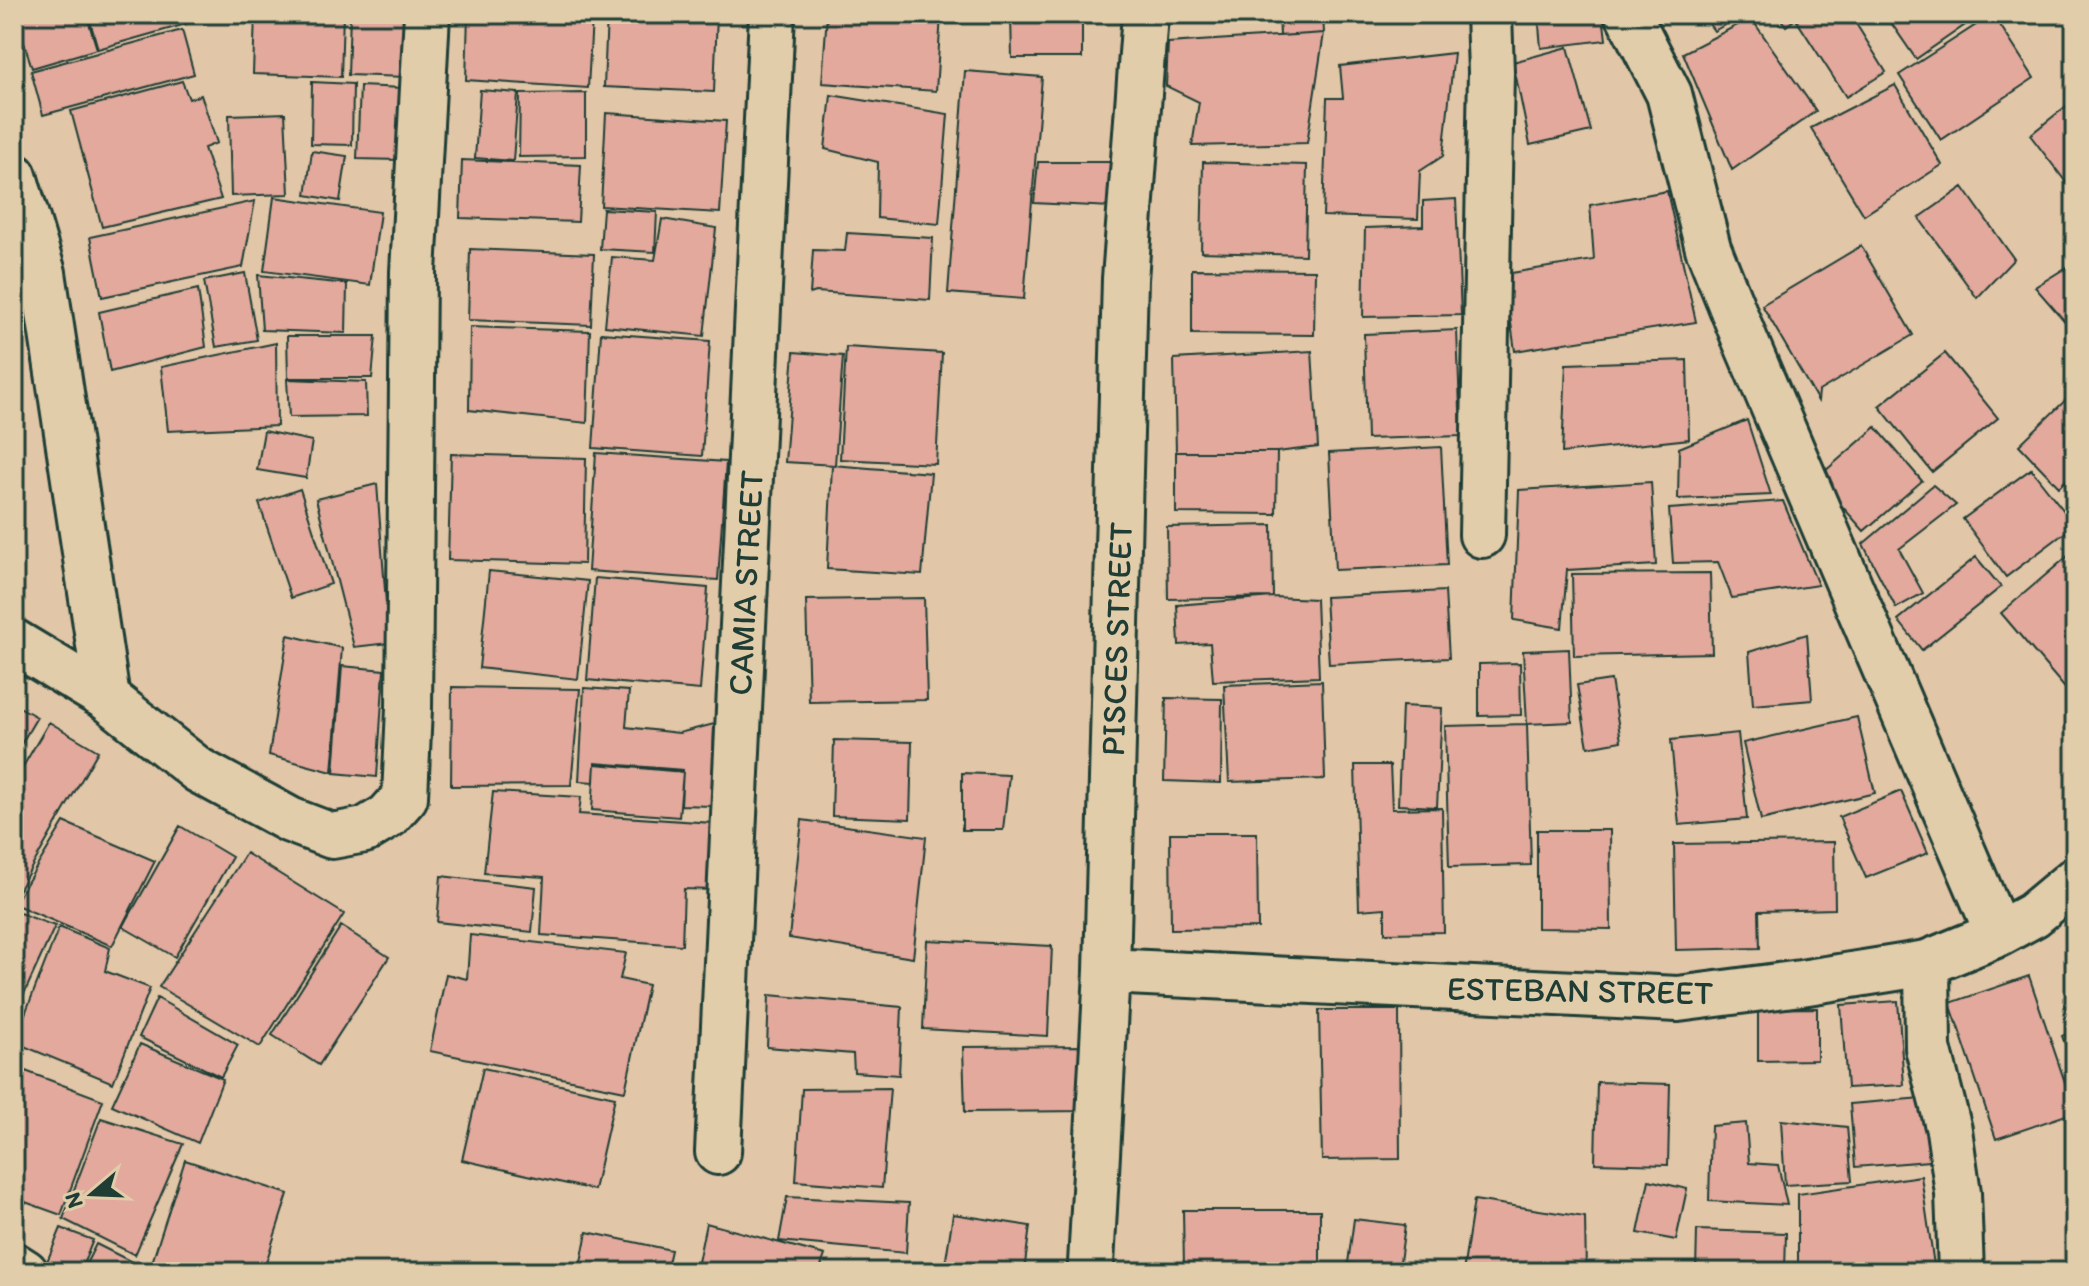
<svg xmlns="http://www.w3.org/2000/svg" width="2089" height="1286" font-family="Itim,sans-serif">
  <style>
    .building { fill: #e2a99c; stroke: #1f3d34; stroke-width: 2 }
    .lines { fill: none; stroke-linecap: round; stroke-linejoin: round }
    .minor-casing { stroke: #1f3d34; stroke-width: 50 }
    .minor { stroke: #e2cdab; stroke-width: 44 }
    .labels { text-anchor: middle; stroke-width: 7; stroke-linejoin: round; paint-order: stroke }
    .street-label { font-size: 34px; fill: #1f3d34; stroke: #e2cdab }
  </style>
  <rect width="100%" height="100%" fill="#e2c6a8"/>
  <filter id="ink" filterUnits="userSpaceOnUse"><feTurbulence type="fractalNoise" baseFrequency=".0125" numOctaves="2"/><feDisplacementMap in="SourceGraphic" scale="16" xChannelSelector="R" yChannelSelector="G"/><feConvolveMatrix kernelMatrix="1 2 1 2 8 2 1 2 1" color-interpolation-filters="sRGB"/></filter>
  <g filter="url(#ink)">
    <path class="building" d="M15 14H86L97 49 32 68Z
      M88 14H183L186 24 98 49Z
      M255 14H343L341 77 253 74Z
      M350 14H410L407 77 348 75Z
      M468 14 592 18 588 88 466 80Z
      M607 14H717L714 92 604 87Z
      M827 14 941 15 936 91 822 83Z
      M1279 14H1323L1324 33 1280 36Z
      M1538 14H1603L1606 40 1541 48Z
      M1702 14H1744L1714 31Z
      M1777 14H1802L1786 26Z
      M1808 14H1850L1886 72 1846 97 1797 21Z
      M1885 14H1981L1916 59Z
      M1993 14 2034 78 1941 140 1899 75Z
      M1011 16H1082V58H1012Z
      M1751 18 1816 111 1732 170 1683 53Z
      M182 30 194 74 43 115 31 71Z
      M1324 33 1307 143 1192 146 1199 102 1166 86 1168 43Z
      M1568 47 1591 131 1530 145 1513 62Z
      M1454 53 1443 156 1420 171 1418 219 1323 216 1327 98H1343L1340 66Z
      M965 71 1042 77 1024 299 948 293Z
      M182 81 189 99 201 95 217 143 204 148 221 199 102 227 71 111Z
      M312 82 353 84 352 145 311 144Z
      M1895 85 1942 165 1864 215 1811 128Z
      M360 86 403 88 400 160 357 159Z
      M480 90 518 93 513 161 475 158Z
      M586 93V156L519 157 520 94Z
      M831 95 948 114 939 224 877 218 878 162 825 149Z
      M2075 99V194L2030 135Z
      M285 113 289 194 231 196 229 115Z
      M606 113 726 121 720 213 601 206Z
      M312 151 347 156 340 201 306 195Z
      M462 160 581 165 578 222 460 218Z
      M1038 162H1113L1111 207 1034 203Z
      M1203 162 1307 165 1305 255 1201 252Z
      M1963 187 2014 259 1977 298 1919 218Z
      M1667 191 1696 322 1515 351 1504 274 1594 260 1590 205Z
      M274 197 380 212 370 285 264 271Z
      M1456 199 1461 315 1363 317 1365 228 1423 226V201Z
      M255 201 243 267 102 297 90 237Z
      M603 209 657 212 655 252 600 249Z
      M662 219 716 228 704 336 605 326 612 257 655 260Z
      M847 233 933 238 930 300 816 292 810 294 813 250 845 251Z
      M1861 246 1913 335 1819 391 1818 401 1762 305Z
      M470 249 594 254 591 325 468 320Z
      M2075 262V333L2035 287Z
      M1192 269 1315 270 1314 335 1192 334Z
      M245 273 257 340 216 347 204 281Z
      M258 275 347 284 346 333 262 330Z
      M198 289 206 347 110 372 99 312Z
      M470 327 590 331 587 423 469 410Z
      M1457 330 1461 436 1367 439 1364 334Z
      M601 333 710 341 702 456 593 448Z
      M287 336H376L372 378H288Z
      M276 343 277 426 168 431 161 367Z
      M846 347 942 353 936 464 840 459Z
      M1312 351 1318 447 1277 452H1176L1174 359Z
      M794 352 843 356 835 465 785 462Z
      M1945 353 1998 418 1932 472 1879 406Z
      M1687 360 1689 439 1562 453 1566 364Z
      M287 379 366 382 367 416 289 417Z
      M2075 391V471L2059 487 2019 445Z
      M1747 420 1771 495 1678 499 1679 448Z
      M1876 427 1922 481 1864 531 1817 478Z
      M264 431 312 441 306 478 257 470Z
      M1441 447 1447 565 1335 570 1329 453Z
      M1176 452H1277L1276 514 1176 513Z
      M596 453 726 462 718 580 588 571Z
      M451 454 586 458 584 564 448 560Z
      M832 465 931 473 922 575 827 569Z
      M2031 469 2075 525 2006 577 1963 519Z
      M1651 482 1656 565 1567 570 1562 628 1514 620 1519 490Z
      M377 484 389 643 354 647 316 499Z
      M1933 485 1956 505 1899 549 1923 593 1896 608 1863 544Z
      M300 489 331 584 291 598 259 503Z
      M1783 501 1818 585 1732 598 1718 562 1673 563 1669 509Z
      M1272 525 1273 597 1168 599 1167 527Z
      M2075 550V700L2001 613Z
      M1976 557 2001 587 1922 650 1898 620Z
      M489 571 588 581 578 679 479 668Z
      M1710 573 1712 653 1574 656 1572 574Z
      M595 578 708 588 700 690 587 680Z
      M1445 591 1449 658 1329 664 1325 597Z
      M1273 597 1316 599 1319 677 1213 681 1210 643 1179 645 1177 605Z
      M924 598 927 700 809 702 806 600Z
      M1807 634 1812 700 1753 705 1749 652Z
      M288 635 342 648 332 772 269 755Z
      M1569 649 1572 722 1527 724 1523 651Z
      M1520 663 1521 715 1479 716V664Z
      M342 666 384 670 377 777 334 773Z
      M1611 680 1621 741 1588 747 1577 685Z
      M1322 681 1325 779 1229 782 1224 685Z
      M452 687 580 689 571 785 451 786Z
      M584 688 629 691 626 727 679 733 714 724 712 806 681 805 683 770 595 763 594 782 579 781Z
      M1166 698 1222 699 1221 783 1164 781Z
      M14 704 37 717 14 756Z
      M1402 706 1442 708 1437 807 1398 805Z
      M1857 717 1875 793 1761 820 1743 743Z
      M49 722 98 751 14 898V782Z
      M1527 724 1531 865 1449 867 1445 726Z
      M1738 733 1747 819 1679 825 1671 740Z
      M834 740 912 742 910 819 832 816Z
      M595 764 683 772 679 817 592 810Z
      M1355 765H1390L1392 809 1442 808 1444 932 1385 933V908L1359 910Z
      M962 773 1009 775 1003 830H962Z
      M1901 791 1928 853 1866 878 1839 817Z
      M493 792 581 797 579 814 713 823 712 890 684 889 682 945 541 935 544 877 484 873Z
      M802 820 926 837 913 958 789 938Z
      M64 822 155 861 112 946 14 904Z
      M180 826 232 857 175 957 123 927Z
      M1537 830H1610L1611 929 1537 928Z
      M1170 833H1257L1258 928 1171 929Z
      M1834 842 1835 909 1759 911 1760 948 1676 950 1674 844Z
      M246 853 344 914 260 1047 159 987Z
      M441 876 536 887 532 932 437 922Z
      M14 911 55 926 24 994 14 990Z
      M341 926 389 957 319 1065 272 1035Z
      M59 927 110 948 105 971 150 988 113 1083 14 1042Z
      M470 935 626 953 620 979 648 985 625 1091 430 1051 446 974 467 979Z
      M927 940 1052 946 1048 1036 923 1029Z
      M2029 976 2075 1112 1996 1139 1950 1003Z
      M769 995 902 1007 899 1075 854 1072 853 1054 767 1047Z
      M14 997 24 1001 14 1025Z
      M157 998 238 1045 221 1077 139 1037Z
      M1898 1001 1904 1085 1847 1088 1841 1005Z
      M1817 1008V1060L1758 1061V1009Z
      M1319 1010H1399L1400 1159 1322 1160Z
      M2075 1030V1068L2062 1036Z
      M140 1044 223 1079 198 1143 112 1105Z
      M1085 1046V1111L965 1112 963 1047Z
      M483 1068 615 1097 594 1190 462 1160Z
      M20 1069 103 1100 61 1215 14 1198V1084Z
      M1597 1082 1670 1084 1668 1165 1595 1163Z
      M890 1088 882 1188 796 1181 802 1089Z
      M1934 1097 1941 1160 1855 1167 1850 1104Z
      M101 1118 183 1144 135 1255 63 1219Z
      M1781 1120 1847 1127 1852 1181 1785 1185Z
      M1746 1123 1749 1163 1778 1165 1787 1205 1709 1201 1711 1126Z
      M185 1160 288 1194 263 1272H149Z
      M1921 1176 1935 1272H1798V1194Z
      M1649 1180 1687 1189 1676 1240 1638 1233Z
      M787 1197 909 1203 906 1253 779 1241Z
      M1474 1200 1585 1217 1586 1272H1463Z
      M1183 1210H1320V1270L1184 1268Z
      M953 1214 1030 1226 1024 1272H944Z
      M1354 1219 1405 1225 1399 1269 1348 1263Z
      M706 1223 825 1255 819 1272H696Z
      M61 1228 93 1240 80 1272H64L46 1264Z
      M1697 1230 1786 1233 1785 1272H1696Z
      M587 1232 671 1250 666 1272H579Z
      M96 1244 132 1262 127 1272H82Z"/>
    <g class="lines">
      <defs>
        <path id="minor" d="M1628 14 1669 94 1708 248 1745 340 1998 934
          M14 176 43 273 107 698
          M1482 535 1491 72 1489 14
          M14 642 107 698 198 770 290 820 332 836 365 830 388 816 405 797 409 708 413 272 427 14
          M1927 963 1928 1048 1949 1130 1958 1193 1961 1272
          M1107 971 1678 999 1801 983 1927 963 1998 934 2033 915 2075 880
          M718 1152 772 14
          M1091 1264 1107 971 1125 279 1145 14
          M14 1265 25 1272"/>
      </defs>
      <use href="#minor" class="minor-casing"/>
      <use href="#minor" class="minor"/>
    </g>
  </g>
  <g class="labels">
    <g class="street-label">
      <text transform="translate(745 583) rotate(-87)" y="12">CAMIA STREET</text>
      <text transform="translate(1116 639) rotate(-88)" y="12">PISCES STREET</text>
      <text transform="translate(1580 990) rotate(1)" y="12">ESTEBAN STREET</text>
    </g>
  </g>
  <rect width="2089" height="1286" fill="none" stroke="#e2cdab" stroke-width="48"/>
  <rect x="24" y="24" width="2041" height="1238" fill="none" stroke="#1f3d34" stroke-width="3" filter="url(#ink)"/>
  <g transform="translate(92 1194) rotate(251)" stroke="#e2cdab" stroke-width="6" paint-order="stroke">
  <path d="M0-6L14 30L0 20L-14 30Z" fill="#1f3d34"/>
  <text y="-12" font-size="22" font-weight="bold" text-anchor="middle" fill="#1f3d34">N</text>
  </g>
</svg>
